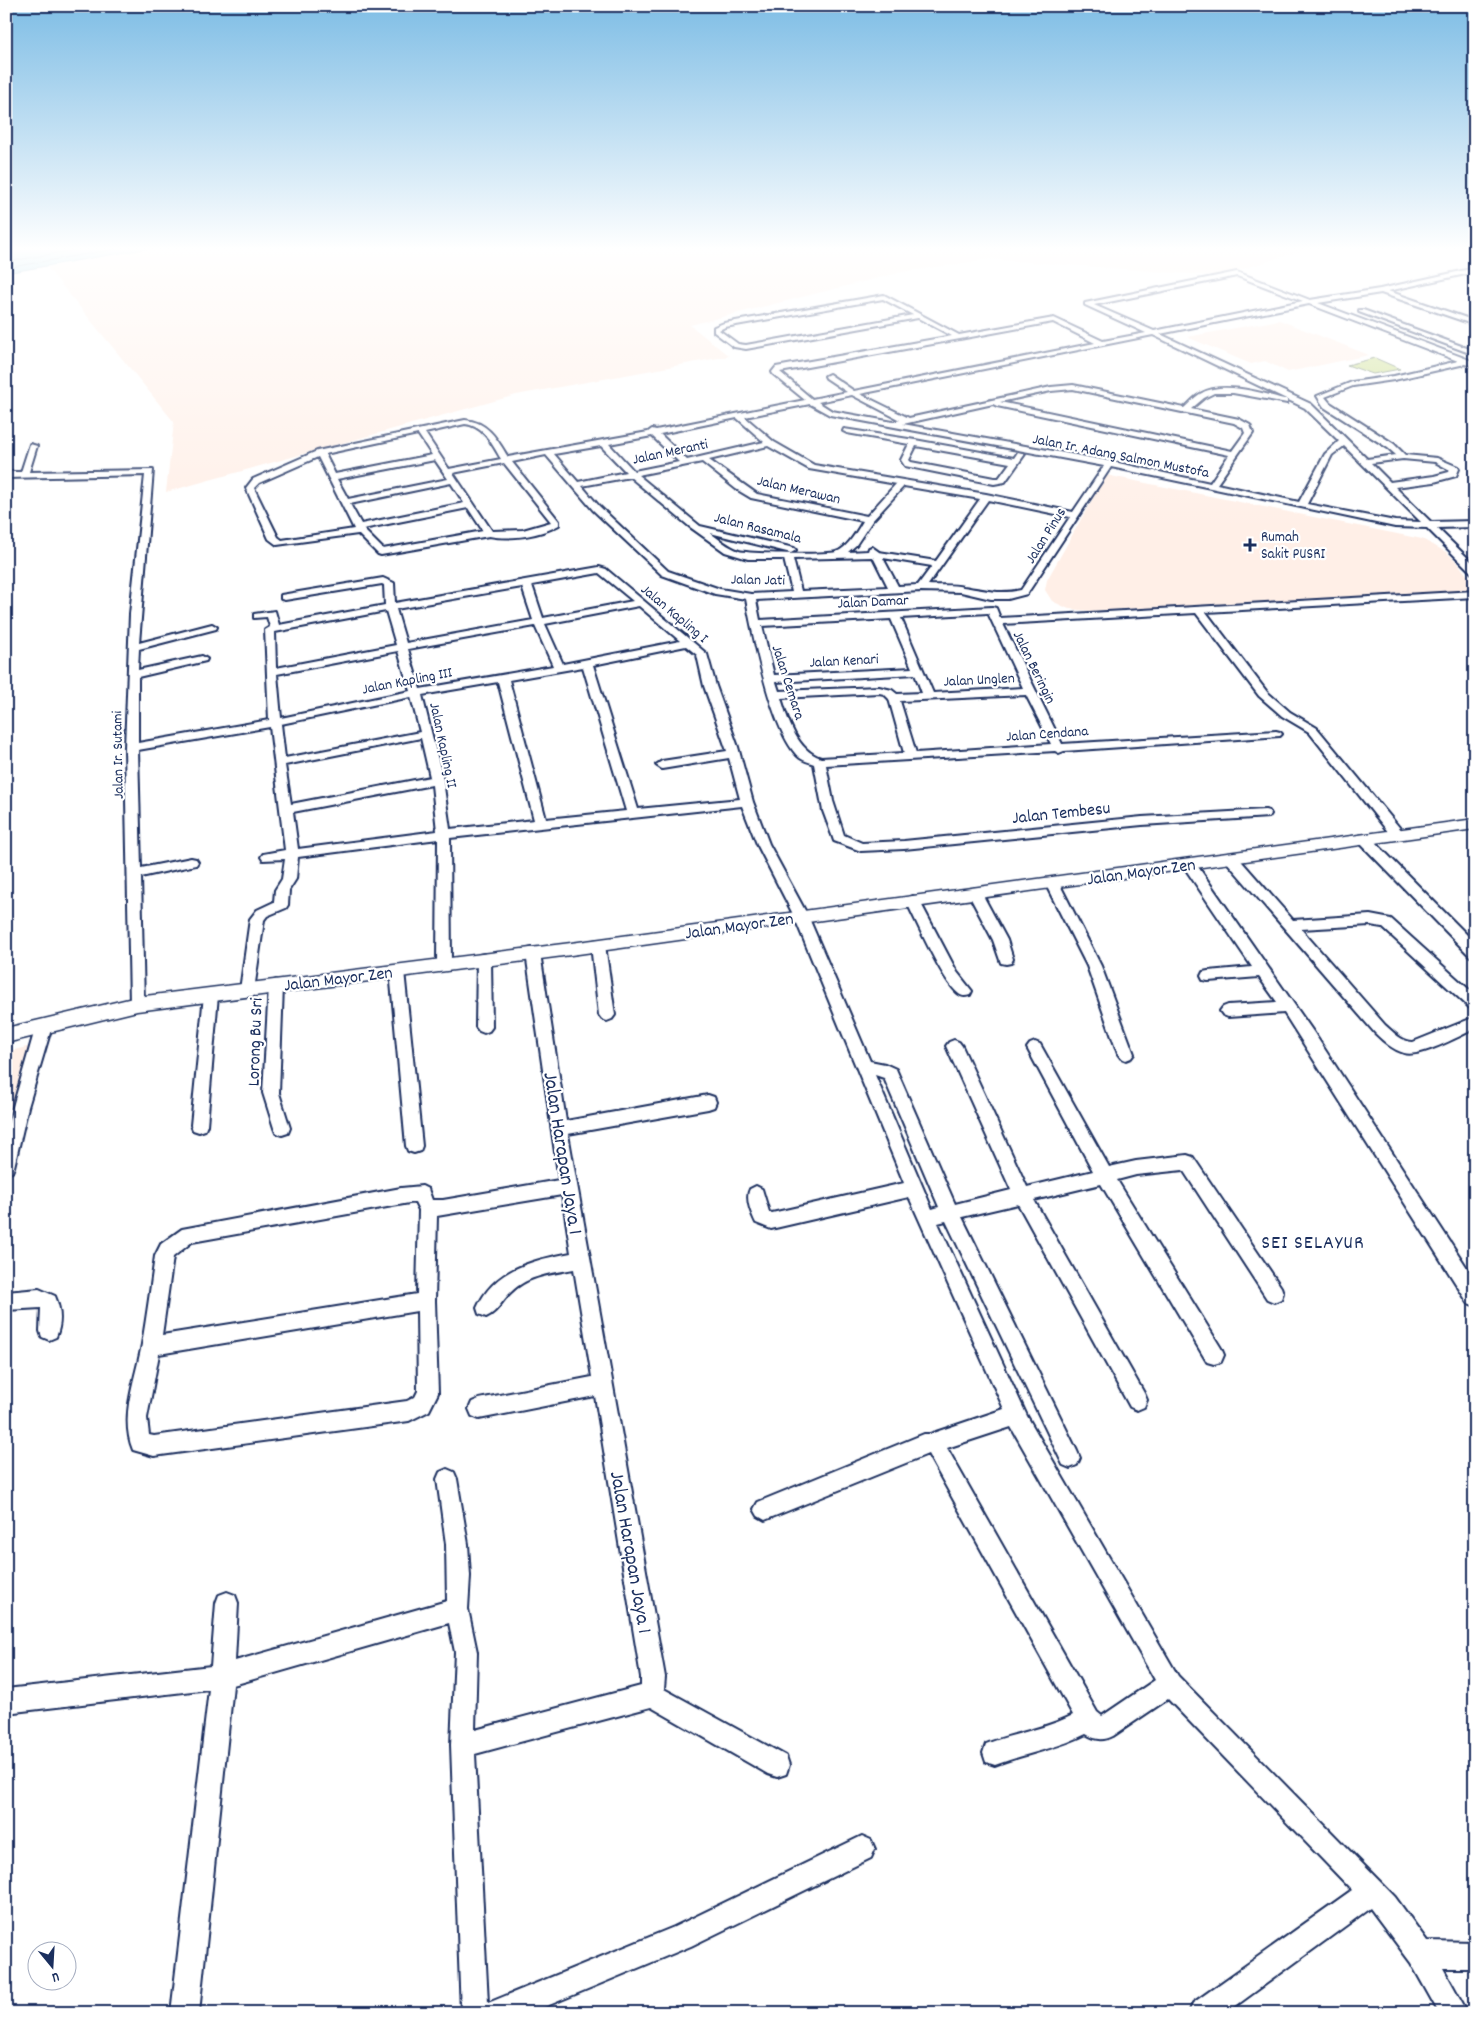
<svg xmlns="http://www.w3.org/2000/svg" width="1481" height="2019" font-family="Dekko,sans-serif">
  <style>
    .built { fill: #ffefe7 }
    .green { fill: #cddf93; stroke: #748778 }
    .water { fill: #80cbe0; stroke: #588dac }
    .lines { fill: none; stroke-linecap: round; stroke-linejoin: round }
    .shore { stroke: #436d92; stroke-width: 1 }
    .minor-casing { stroke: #1b2f5e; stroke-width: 4 }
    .tertiary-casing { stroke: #1b2f5e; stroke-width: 3 }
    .minor { fill: #fff; fill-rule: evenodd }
    .tertiary { fill: #fff; fill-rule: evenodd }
    .poi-dot { fill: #1b2f5e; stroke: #fff; stroke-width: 2 }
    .labels { text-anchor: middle; stroke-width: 4.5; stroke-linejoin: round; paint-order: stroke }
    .far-street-label { font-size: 15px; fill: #1b2f5e; stroke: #fff }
    .far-poi-label { font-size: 15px; fill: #1b2f5e; stroke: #fff; text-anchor: start }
    .street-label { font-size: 18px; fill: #1b2f5e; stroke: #fff }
    .quarter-label { font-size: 20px; letter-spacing: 1px; fill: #1b2f5e; stroke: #fff }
    .near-street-label { font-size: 21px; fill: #1b2f5e; stroke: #fff }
  </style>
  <rect width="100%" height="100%" fill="#fff"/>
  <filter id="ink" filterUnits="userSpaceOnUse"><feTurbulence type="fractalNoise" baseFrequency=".02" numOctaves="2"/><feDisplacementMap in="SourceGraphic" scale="10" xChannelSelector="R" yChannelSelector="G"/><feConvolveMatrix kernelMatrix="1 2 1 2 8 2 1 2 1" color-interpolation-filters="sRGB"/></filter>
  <g filter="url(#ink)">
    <path class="built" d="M161 246H1318L1219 276 990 259 902 272 690 325 729 356 516 395 166 492 174 422 47 267Z
      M1279 320 1369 355 1288 372 1265 361 1251 364 1187 337Z
      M1106 475 1422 539 1446 552 1457 562 1470 579 1471 591 1396 597 1091 611 1069 609 1052 601 1045 590 1047 580Z
      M39 1044 6 1164V1052Z"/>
    <path class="green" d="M1375 358 1400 369 1373 374 1347 365Z"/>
    <path class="water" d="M6 246H161L6 273Z"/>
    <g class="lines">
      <path class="shore" d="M6 262 97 246
        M6 268 133 246"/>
      <defs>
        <path id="minor" d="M1475 268V272L1388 291 1475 321V325L1381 293 1318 303 1475 362V367L1465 364 1394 380 1353 386 1325 397 1330 403 1394 444 1405 455 1437 458 1458 467 1459 469 1456 476 1434 482 1395 487 1431 522 1475 521V527L1437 528 1475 565V574L1472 573 1427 528 1395 527 1111 467 1027 594 1008 599H991L961 592 921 591 756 600 760 620 992 607 996 608 1000 618 1475 591V597L1206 612 1267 692 1290 712 1317 728 1403 832 1404 835 1403 838H1393L1309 732 1282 716 1259 696 1196 613 1003 624 1062 744 1276 731 1280 732 1282 734 1280 736 1064 751 1059 753 1055 751 826 765 833 801 844 835 862 843 904 841 1142 817 1265 810 1269 811 1271 814 1269 817 1142 825 904 849 861 851 834 841 833 838 823 811 814 764C810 762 804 761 800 758 772 735 753 636 746 599L715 594 662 575 593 510 546 455 512 462 559 521V525C539 536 512 540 489 536L381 555 378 554 358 534 277 545 269 539 246 488 253 479 317 451 465 420C488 422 497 439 508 457L648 432 652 429 656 430 805 400 773 374 772 372 776 367 952 336 918 318 746 349 734 347 714 332V327L724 323 884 295 959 335 1054 318 1103 341 1146 333 1085 305V303L1237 272 1310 300 1380 289ZM1237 276 1303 301 1154 331 1094 305ZM883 299 913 315 746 345 738 344 719 330 725 327ZM1309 304 1458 361 1394 376 1352 382 1317 396 1324 407 1388 448 1396 455 1367 459 1311 404 1160 334ZM1053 322 1095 343 854 391 829 374 825 376 826 378 847 392 812 399 780 372ZM1153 335 1305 408 1339 441 1325 454 1299 502 1217 484 1253 433 1250 425 1239 419 1191 409 1204 398 1214 393H1233L1287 403V399H1284C1262 393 1223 381 1202 393 1195 396 1190 403 1184 408L1073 385 1051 387 909 418 860 394ZM1073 389 1234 423 1243 428 1245 433 1232 451 1000 402 1051 391ZM852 395 900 420 893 422 832 411 818 402ZM810 404 830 415 1104 466 1073 512 986 494 814 465 774 442 745 417ZM993 404 997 406 1229 455 1210 483 1109 461 903 424ZM737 418 764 442 687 460 660 434ZM465 424C484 426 492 444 501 459L449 469 425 433ZM418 434 432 455 335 474 325 454ZM652 436 679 462 634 471 609 444ZM601 446 626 472 578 482 554 454ZM768 446 809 469 896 484 867 516 757 494 709 460ZM1344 446 1421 522 1395 521 1307 504 1332 455ZM318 457 354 529 282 540 278 537 254 488 259 483ZM1403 459 1435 462 1450 470 1449 472 1434 476 1390 482 1371 463ZM435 460 448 479 348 499 337 479ZM702 462 736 489 751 498 863 521C857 531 848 548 836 552 826 555 749 554 739 551 728 547 719 539 710 533L791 553 796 550 794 548 700 526 638 475ZM504 463 551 522 523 530 492 531 453 473ZM630 477 690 527 725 552 748 559H784L792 592 751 594 720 589 668 571 599 506 582 486ZM451 483 464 503 361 524 350 504ZM904 486 980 499 936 561 879 552 872 547 869 548 868 551 848 552 856 545 872 521ZM988 500 1070 517 1021 590C999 595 984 590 963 587 952 584 939 586 928 585ZM468 508 483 531 383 549 363 529ZM873 557 888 587 801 591 793 559ZM883 558 932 566 918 585 898 586ZM988 613 1023 688 933 693 901 618ZM891 619 912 668 774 675 762 626ZM915 674 922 693 897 694 892 690 879 687 779 691 776 682ZM879 693 884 694 889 699 904 753 821 758C797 750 788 721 781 698ZM1026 695 1051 744 916 753 900 701Z
          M1359 310H1363L1475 351V355L1359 312Z
          M844 429 915 440 1014 458 1018 452 1025 454 1005 482 994 484 905 466 901 460 909 444 847 433 843 431ZM916 446 1010 463 999 478H994L911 462 909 460Z
          M30 444 37 446 29 472 153 470 139 643 212 624 217 627 216 629 139 649 138 670 202 656 207 659 206 661 138 677V743L269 720 265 630 270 627 267 617 254 618V614L275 611 279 625 385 605 384 585 382 584 285 600 281 599V595L383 578 394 583 395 603 599 567 606 569 707 654 716 686 738 747 753 802 769 844 808 916 870 1061 885 1064 896 1069 955 1204 1011 1190 946 1046 949 1042 954 1040 959 1042 962 1046 1027 1187 1093 1171 1027 1048 1030 1044 1035 1042 1040 1044 1109 1167 1136 1161 1187 1155 1193 1157 1281 1287 1283 1293 1281 1299 1274 1302 1267 1299 1183 1170 1136 1175 1117 1180 1221 1348 1224 1355 1221 1362 1214 1364 1207 1362 1101 1184 1034 1200 1144 1393 1147 1400 1144 1407 1137 1410 1130 1407 1018 1204 962 1217 1077 1451 1080 1458 1077 1465 1070 1468 1063 1465 946 1221 938 1223 1027 1416 1178 1676 1395 1897 1427 1941 1475 1942V1968H1443L1468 2013H1439L1411 1963 1370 1908 1226 2013H1189L1193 2003 1352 1890 1168 1699 1113 1736C1103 1741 1096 1740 1086 1734 1057 1749 1025 1753 995 1765L986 1762 983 1753 986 1744C1015 1733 1046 1729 1073 1715L928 1454 765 1520 758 1516 754 1509 758 1502 924 1434H930L1004 1409 909 1197 771 1229 756 1223C751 1213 745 1198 750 1189L756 1186 762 1189 769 1212 772 1213 904 1183 794 916 757 844 742 806 450 838 451 965 449 969 444 970 439 969 437 965 438 839 298 857 296 879 289 890 288 905 286 908 267 916 264 920 254 990 252 994 247 996 242 994 240 990 250 919 257 910 274 902 275 890 282 879 285 859 263 860 261 857 263 854 285 850 270 727 138 750 141 868 191 858 196 859 198 862 196 865 191 866 141 877 144 1004 142 1008 137 1010 132 1008 130 1004 125 748 130 614 145 475 6 478V472H21ZM599 573 633 601 543 618 532 585ZM522 587 533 620 406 643 396 609ZM639 606 680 641 563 664 545 624ZM386 611 396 645 276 668 275 632ZM535 626 553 666 420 689 408 649ZM686 646 697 655 704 686 727 751 662 761 656 765 662 769 729 758 740 799 638 809 593 665ZM398 651 410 691 281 718 277 674ZM583 667 626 811 546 819 509 680ZM498 682 534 820 450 829 443 780 422 695ZM411 697 420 732 285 758 281 724ZM421 738 430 777 291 804 285 765ZM432 785 437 831 298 849 293 812ZM875 1075 884 1078 939 1207 932 1209ZM1011 1427 1155 1680 1102 1716 1097 1712 947 1448Z
          M1364 835 1369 836 1475 943V957L1470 956 1359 842 1358 839 1359 836Z
          M1231 854 1236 855 1293 920 1370 915 1391 919 1475 995V1010L1470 1008 1382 927 1370 925 1301 929 1385 1025C1393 1032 1402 1042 1413 1042L1475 1017V1029C1459 1036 1420 1058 1404 1053 1393 1050 1383 1041 1375 1033L1226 861 1224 858 1226 855Z
          M1189 860 1194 861 1314 1033 1475 1280V1306L1468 1303 1284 1013 1228 1017 1223 1015 1220 1011 1223 1007 1228 1005 1277 1002 1259 977 1208 981 1203 980 1201 976 1203 972 1208 971 1252 967 1182 864 1184 861Z
          M1052 878 1057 880 1059 883 1101 966 1134 1054 1131 1058 1126 1060 1121 1058 1118 1054 1087 966 1045 883 1047 880Z
          M975 888 980 890 1007 940 1013 959 1011 963 1006 964 1001 963 993 940 968 893 970 890Z
          M913 896 918 898 957 972 972 991 970 995C966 996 963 997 959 994 942 981 917 922 906 901L908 898Z
          M598 940 603 941 605 945 615 1015 612 1019 607 1021 602 1019 599 1015 591 945 593 941Z
          M533 948 538 949 540 953 566 1121 708 1095 714 1097 716 1102 714 1107 708 1109 568 1134 665 1677 664 1689 786 1756 789 1765 786 1774 777 1777 768 1774 651 1707 475 1754 488 2003 674 1927 862 1836 871 1840 875 1849 871 1858 691 1946 530 2013H461L451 1745 455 1652 449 1623 233 1685 199 2013H171L209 1689 6 1713V1689L211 1666 216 1603 219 1595 227 1592 235 1595 238 1603 235 1661 447 1601 446 1544 437 1479 440 1472 447 1469 454 1472 457 1479 468 1544 470 1576 468 1609 477 1652 475 1730 641 1686V1677L595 1396 479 1419 472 1416 469 1409 472 1402 479 1399 592 1377 574 1269C552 1273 528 1275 511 1292 502 1300 497 1313 486 1317L479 1314 477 1308C494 1269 533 1260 571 1253L562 1195 437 1216 435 1301 438 1393 429 1411 409 1421 154 1456 133 1450C119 1417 136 1378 142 1344 147 1315 151 1285 155 1256L161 1244 182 1229 401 1188 422 1186 428 1189 432 1200H443L559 1180 526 953 528 949ZM415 1202 419 1210 417 1294 162 1335 173 1257 192 1242ZM417 1311 418 1391 415 1397 407 1401 154 1436 149 1435 147 1418 159 1354Z
          M484 954 489 955 491 959 492 1027 489 1031 484 1033 479 1031 476 1027 477 959 479 955Z
          M397 966 402 967 404 971 422 1146 420 1151 414 1153 408 1151 406 1146 390 971 392 967Z
          M276 980 281 982 283 986 279 1093 290 1128 288 1133 282 1135 276 1133 274 1128 263 1093 269 986 271 982Z
          M211 989 216 991 218 995 207 1125 205 1130 199 1132 193 1130 191 1125 204 995 206 991Z
          M44 1020 49 1022 52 1026 28 1107 14 1167 12 1172 6 1174V1131L36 1026 39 1022Z
          M39 1289 55 1296C61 1310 62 1323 56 1337L49 1340 42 1337 40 1331 41 1308 6 1310V1292Z"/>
        <path id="tertiary" d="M1475 819V829L571 955 137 1011 6 1043V1028L137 997 571 943Z"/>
      </defs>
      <use href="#minor" class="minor-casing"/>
      <use href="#tertiary" class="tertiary-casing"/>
      <use href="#minor" class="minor"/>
      <use href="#tertiary" class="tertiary"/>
    </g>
  </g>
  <linearGradient id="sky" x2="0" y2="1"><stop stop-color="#7ebde5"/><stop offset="0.47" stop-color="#fff"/><stop offset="1" stop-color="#fff" stop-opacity="0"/></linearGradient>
  <rect width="1481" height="529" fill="url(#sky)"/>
  <path class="poi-dot" d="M1247.5 537.5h5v5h5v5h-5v5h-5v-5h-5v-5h5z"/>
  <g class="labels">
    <g class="far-street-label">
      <text transform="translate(670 451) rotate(-12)" y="5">Jalan Meranti</text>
      <text transform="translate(1121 455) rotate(11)" y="5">Jalan Ir. Adang Salmon Mustofa</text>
      <text transform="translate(799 489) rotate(13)" y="5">Jalan Merawan</text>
      <text transform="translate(758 527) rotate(14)" y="5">Jalan Rasamala</text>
      <text transform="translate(1045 535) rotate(-58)" y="5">Jalan Pinus</text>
      <text transform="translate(758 579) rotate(1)" y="5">Jalan Jati</text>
      <text transform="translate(873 601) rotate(-3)" y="5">Jalan Damar</text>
      <text transform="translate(675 613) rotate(40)" y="5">Jalan Kapling I</text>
      <text transform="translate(844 660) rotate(-3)" y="5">Jalan Kenari</text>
      <text transform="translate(1035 667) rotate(64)" y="5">Jalan Beringin</text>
      <text transform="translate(979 679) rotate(-3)" y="5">Jalan Unglen</text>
      <text transform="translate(407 680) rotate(-11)" y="5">Jalan Kapling III</text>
      <text transform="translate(789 682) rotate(72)" y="5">Jalan Cemara</text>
      <text transform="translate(1047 733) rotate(-4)" y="5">Jalan Cendana</text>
      <text transform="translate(444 745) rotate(78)" y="5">Jalan Kapling II</text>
      <text transform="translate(117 755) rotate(-91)" y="5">Jalan Ir. Sutami</text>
    </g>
    <g class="far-poi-label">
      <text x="1261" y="541">Rumah<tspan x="1261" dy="17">Sakit PUSRI</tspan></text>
    </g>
    <g class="street-label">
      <text transform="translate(1061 812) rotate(-6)" y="6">Jalan Tembesu</text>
      <text transform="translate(1141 871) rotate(-8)" y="6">Jalan Mayor Zen</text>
      <text transform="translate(739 925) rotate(-8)" y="6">Jalan Mayor Zen</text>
      <text transform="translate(338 978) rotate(-7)" y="6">Jalan Mayor Zen</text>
      <text transform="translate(254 1042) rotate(-88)" y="6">Lorong Bu Sri</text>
    </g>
    <g class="quarter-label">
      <text x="1313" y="1248">SEI SELAYUR</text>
    </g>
    <g class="near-street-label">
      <text transform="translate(564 1153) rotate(81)" y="7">Jalan Harapan Jaya 1</text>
      <text transform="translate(632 1552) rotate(80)" y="7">Jalan Harapan Jaya 1</text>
    </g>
  </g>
  <rect width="1481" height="2019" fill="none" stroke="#fff" stroke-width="25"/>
  <rect x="12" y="12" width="1456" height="1994" fill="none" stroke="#1b2f5e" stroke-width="2" filter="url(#ink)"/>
  <g transform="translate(52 1966) rotate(162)"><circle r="24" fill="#ffffff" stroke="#a4acbf"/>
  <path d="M0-4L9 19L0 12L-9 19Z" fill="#1b2f5e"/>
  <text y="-8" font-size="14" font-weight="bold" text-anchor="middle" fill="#1b2f5e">U</text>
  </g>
</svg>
